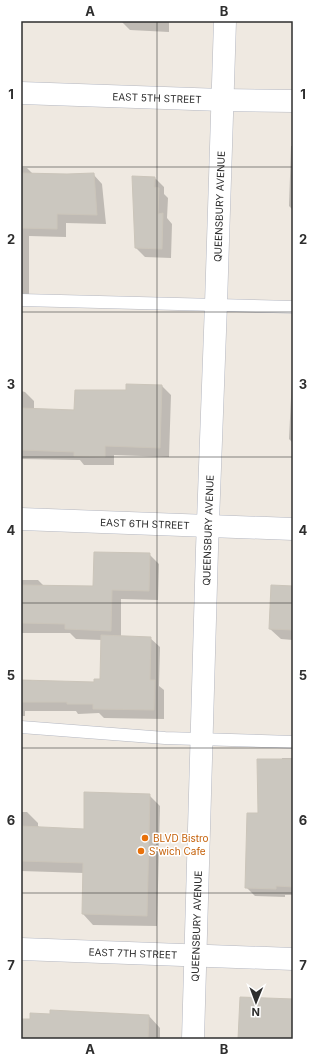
<svg xmlns="http://www.w3.org/2000/svg" width="314" height="1060" font-family="Inter,sans-serif">
  <style>
    .shadow { fill: #0003 }
    .building { fill: #cbc7bf; stroke: #cbc5ba }
    .lines { fill: none; stroke-linecap: round; stroke-linejoin: round }
    .lane-casing { stroke: #b4b7c1; stroke-width: 13 }
    .street-casing { stroke: #b4b7c1; stroke-width: 23 }
    .secondary-casing { stroke: #b4b7c1; stroke-width: 23 }
    .lane { stroke: #fff; stroke-width: 12 }
    .street { stroke: #fff; stroke-width: 22 }
    .secondary { stroke: #fff; stroke-width: 22 }
    .grid { fill: none; stroke: #2e2e2e; stroke-width: 1; stroke-opacity: 0.55 }
    .food-dot { fill: #e8710a; stroke: #fff; stroke-width: 1.5 }
    .labels { text-anchor: middle; stroke-width: 3; stroke-linejoin: round; paint-order: stroke }
    .street-label { font-size: 10px; fill: #2e2e2e; stroke: #fff }
    .food-label { font-size: 10px; fill: #c56008; stroke: #fff; text-anchor: start }
    .neatline { fill: none; stroke: #2e2e2e; stroke-width: 1.5 }
    .grid-label { font-size: 13px; text-anchor: middle; font-weight: bold; fill: #2e2e2e }
  </style>
  <rect width="100%" height="100%" fill="#efe9e1"/>
  <path class="shadow" d="M121 21H169V32L130 30Z
    M291 146H293V210L289 206Z
    M21 168H27L34 175 93 174 102 184 106 224 66 223V237L29 236V294H21Z
    M155 178 164 187V194L168 198 167 218 172 224 171 258 145 257 136 248Z
    M293 356V443L289 439Z
    M162 386 171 395 169 457 114 455V465H84L80 460 21 459V391L25 392 34 401V410L75 411 127 391Z
    M149 554 159 564 158 600 121 599V637L150 638 160 647 159 686 164 690V719L104 718 99 713 78 714 76 711H25V716H21V680H31L33 682 95 683 101 680 102 640 76 639 70 633H21V580H38L44 586 94 587Z
    M293 587V640L281 639 270 629Z
    M282 758H293V895H285V897L255 896 246 887 259 814 282 760Z
    M149 795 160 806 157 926 93 925 83 914 84 873 21 871V812H27L38 823V826L40 828 85 830Z
    M149 1016 160 1028V1039H21V1020Z"/>
  <path class="building" d="M21 173 67 174 94 173 97 215 57 214V229L21 228Z
    M132 176 155 177 154 187 159 188 158 214 163 213 162 249 135 248Z
    M126 384 162 385 160 448 105 446V457L74 456V452L21 450V408L74 410 75 390H126Z
    M94 552 150 553 149 591 112 590 111 631 65 629V624L21 623V585L93 586Z
    M271 585 293 586V630L269 629Z
    M101 635 151 637 150 680H155L154 710 93 709V704H67V702H21V680L94 682V679H100Z
    M257 759H293V887L276 886V889L245 888 247 813H258Z
    M84 792 150 794 147 916 82 914 83 863 21 861V826L84 829Z
    M240 997 293 999V1039H238Z
    M50 1010 149 1015 148 1039H21V1019H30V1013L50 1014Z"/>
  <g class="lines">
    <defs>
      <path id="lane" d="M21 300 293 307
        M21 727 165 738 293 742"/>
      <g id="street">
        <path id="s1" d="M21 93 222 100 293 101"/>
        <path id="s2" d="M21 519 293 529"/>
        <path id="s3" d="M21 949 293 959"/>
      </g>
      <g id="secondary">
        <path id="s4" d="M193 1039 207 549 216 304 225 21"/>
      </g>
    </defs>
    <use href="#lane" class="lane-casing"/>
    <use href="#street" class="street-casing"/>
    <use href="#secondary" class="secondary-casing"/>
    <use href="#lane" class="lane"/>
    <use href="#street" class="street"/>
    <use href="#secondary" class="secondary"/>
  </g>
  <path class="grid" d="M157 21V1039M21 167H293M21 312H293M21 457H293M21 603H293M21 748H293M21 893H293"/>
  <g class="food-dot">
    <circle cx="145" cy="838" r="4"/>
    <circle cx="141" cy="851" r="4"/>
  </g>
  <g class="labels">
    <g class="street-label">
      <text dy="4" stroke="none"><textPath href="#s1" startOffset="136">EAST 5TH STREET</textPath></text>
      <text dy="4" stroke="none"><textPath href="#s4" startOffset="833">QUEENSBURY AVENUE</textPath></text>
      <text dy="4" stroke="none"><textPath href="#s2" startOffset="124">EAST 6TH STREET</textPath></text>
      <text dy="4" stroke="none"><textPath href="#s4" startOffset="509">QUEENSBURY AVENUE</textPath></text>
      <text dy="4" stroke="none"><textPath href="#s4" startOffset="113">QUEENSBURY AVENUE</textPath></text>
      <text dy="4" stroke="none"><textPath href="#s3" startOffset="112">EAST 7TH STREET</textPath></text>
    </g>
    <g class="food-label">
      <text x="153" y="842">BLVD Bistro</text>
      <text x="149" y="855">S'wich Cafe</text>
    </g>
  </g>
  <rect width="314" height="1060" fill="none" stroke="#ffffff" stroke-width="44"/>
  <g transform="translate(256 1002) rotate(181)" stroke="#ffffff" stroke-width="3" paint-order="stroke">
  <path d="M0-3L7 15L0 10L-7 15Z" fill="#2e2e2e"/>
  <text y="-6" font-size="11" font-weight="bold" text-anchor="middle" fill="#2e2e2e">N</text>
  </g>
  <rect x="22" y="22" width="270" height="1016" class="neatline"/>
  <g class="grid-label">
    <text x="90" y="16">A</text>
    <text x="224" y="16">B</text>
    <text x="11" y="99">1</text>
    <text x="303" y="99">1</text>
    <text x="11" y="244">2</text>
    <text x="303" y="244">2</text>
    <text x="11" y="389">3</text>
    <text x="303" y="389">3</text>
    <text x="11" y="535">4</text>
    <text x="303" y="535">4</text>
    <text x="11" y="680">5</text>
    <text x="303" y="680">5</text>
    <text x="11" y="825">6</text>
    <text x="303" y="825">6</text>
    <text x="11" y="970">7</text>
    <text x="303" y="970">7</text>
    <text x="90" y="1054">A</text>
    <text x="224" y="1054">B</text>
  </g>
</svg>
